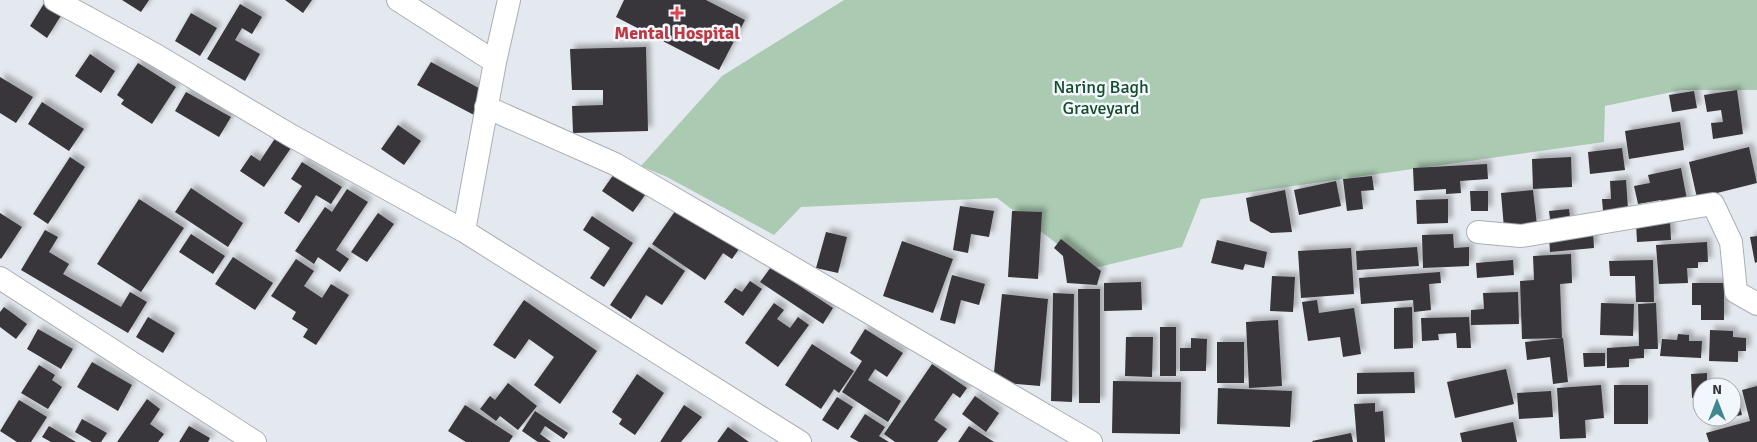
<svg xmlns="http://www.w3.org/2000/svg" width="1757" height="442" font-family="Signika,sans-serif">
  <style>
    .green { fill: #abcab2 }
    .building { fill: #38353a; filter: url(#shadow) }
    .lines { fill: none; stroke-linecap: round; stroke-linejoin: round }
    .street-casing { stroke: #aaafb5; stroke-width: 24 }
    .street { stroke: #fff; stroke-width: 22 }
    .health-dot { fill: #e0444e; stroke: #f1f7fc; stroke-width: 2 }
    .labels { text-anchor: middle; stroke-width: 5; stroke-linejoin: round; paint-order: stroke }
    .health-label { font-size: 18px; font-weight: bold; fill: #be3a42; stroke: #f1f7fc }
    .park-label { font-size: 18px; fill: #174d2a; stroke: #f1f7fc }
  </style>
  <defs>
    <filter id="shadow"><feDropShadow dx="4.5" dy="-4.5" stdDeviation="2.5" flood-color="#0004"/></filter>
  </defs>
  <rect width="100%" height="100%" fill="#e4e9ef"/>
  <path class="green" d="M844 0H1757V90H1681L1605 106 1604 142 1201 199 1182 247 1090 269 997 198 801 207 774 235 667 177 641 166 722 76Z"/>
  <path class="building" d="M122 0H149L141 12Z
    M285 0H312L303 13Z
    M624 0H706L745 20 719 70 616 17Z
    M45 2 62 14 47 38 30 26Z
    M240 4 262 17 252 34 242 28 235 40 260 54 245 81 207 59Z
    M191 13 217 28 200 56 175 41Z
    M646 47 648 131 573 133 572 106 603 105V90H572L570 49Z
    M90 54 115 71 101 93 75 76Z
    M431 62 486 92 474 115 417 85Z
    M138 63 176 87 152 124 121 104 124 100 117 95Z
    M0 77 33 97 16 123 0 113Z
    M1737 90 1743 134 1713 139 1711 123 1723 122 1721 110 1707 112 1704 95Z
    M1694 91 1697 108 1672 112 1669 95Z
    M186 92 231 117 219 137 175 111Z
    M42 102 84 129 69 151 28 124Z
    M1680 122 1684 150 1629 159 1625 131Z
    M398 125 421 141 404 165 381 149Z
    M276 137 291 148 264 187 240 171 251 155 260 161Z
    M1749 147 1757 183 1697 198 1689 162Z
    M1622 148 1625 170 1590 174 1588 152Z
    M70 157 85 167 48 224 33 214Z
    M1571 157 1572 187 1533 189 1532 159Z
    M302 162 342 187 331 204 316 195 299 223 284 213 302 186 291 179Z
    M1487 164 1488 179 1460 181 1461 193 1446 194V189L1414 191 1413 168Z
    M1681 168 1688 205 1663 210 1661 200 1638 204 1634 186 1650 183 1648 175Z
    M614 174 645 195 633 212 602 191Z
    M1372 176 1374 190 1361 191 1363 209 1347 211 1343 179Z
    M1626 180 1628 209 1603 211 1602 199H1611L1610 181Z
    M1336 181 1341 206 1299 215 1294 190Z
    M191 188 243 223 228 247 175 212Z
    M347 189 368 202 336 250 349 259 340 272 318 257 314 264 295 251 325 207 332 212Z
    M1285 190 1292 232 1271 233 1250 221 1246 198Z
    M1533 190 1537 225 1504 228 1501 193Z
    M1470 191H1488V211H1471Z
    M139 199 184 228 141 292 97 264Z
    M1448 199V223L1417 224 1416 200Z
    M960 206 994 211 989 237 971 234 968 253 953 250Z
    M678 207 739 249 732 259 723 253 705 280 652 244Z
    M1569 209 1571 225 1551 227 1549 211Z
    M1012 211 1042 212 1038 279 1008 277Z
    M0 213 22 227 1 259 0 258Z
    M378 213 394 224 367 262 351 252Z
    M592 216 633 243 604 287 590 278 610 248 583 230Z
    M1670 221 1671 240 1637 242 1636 223Z
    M45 230 58 237 49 252 69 264 63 274 121 307 130 292 147 302 128 333 21 270Z
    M826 232 847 237 838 273 816 268Z
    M1593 232 1594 248 1550 252 1549 236Z
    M191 234 225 256 213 274 179 252Z
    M1453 234 1454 248 1469 247V266L1423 268 1422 235Z
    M1757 236V262L1755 263 1750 237Z
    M1061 239 1101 271 1097 285 1067 283 1063 256 1054 248Z
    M1217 240 1267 252 1264 268 1245 264 1243 270 1211 263Z
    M902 241 953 259 933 313 883 296Z
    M1707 242 1708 262H1698V268H1687L1688 283 1659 284 1656 245Z
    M649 247 685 271 662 305 646 295 631 319 610 305Z
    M1417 247 1419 266 1357 270 1356 251Z
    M1351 248 1354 294 1301 298 1298 251Z
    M1571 254 1572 283 1560 284 1562 338 1522 339 1520 281 1534 280 1533 256Z
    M233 257 273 283 255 310 215 284Z
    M296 259 314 271 304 286 322 298 331 284 349 295 316 345 303 337 308 329 292 319 296 312 271 296Z
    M1513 260 1514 275 1477 278 1476 263Z
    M1653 260 1654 302H1636L1635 276H1610L1609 261Z
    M771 267 833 308 823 324 760 282Z
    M1440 272 1441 283 1429 284 1431 310 1414 312 1413 300 1361 304 1359 278Z
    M952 275 985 284 979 305 961 300 955 324 940 320Z
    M1272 276 1295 277 1293 312 1270 311Z
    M750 281 762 289 743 316 724 302 735 288 742 292Z
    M1141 282 1142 310 1104 311V283Z
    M1692 283H1724V320H1701V305H1692Z
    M1078 289H1100V403H1079Z
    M1518 292 1519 324 1471 325V310L1484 309 1483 293Z
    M1053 293 1074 294 1072 402 1051 401Z
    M1002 294 1048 299 1040 386 993 382Z
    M524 300 597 351 560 404 534 385 554 357 529 339 515 359 493 345Z
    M1317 300 1319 313 1354 308 1361 354 1343 357 1340 337 1308 341 1302 302Z
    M774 303 784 310 777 319 790 328 798 317 809 325 778 367 745 343Z
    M1601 303 1634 304 1633 336 1600 335Z
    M1656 303 1658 349H1644V358L1629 359V367L1607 368V348L1639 346 1638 304Z
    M4 307 27 324 16 339 0 327V312Z
    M1412 307 1413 348 1394 349V308Z
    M148 317 175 333 163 353 136 337Z
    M1469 317 1471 348H1457L1456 333 1438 334 1439 340 1422 341 1421 318Z
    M1278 320 1282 386 1249 388 1246 322Z
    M1160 327H1176V376H1160Z
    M38 329 73 349 61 369 27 349Z
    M865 329 903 353 887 377 875 369 868 380 901 401 888 422 842 392 862 361 850 353Z
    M1710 330 1733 331V337L1746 338V351H1738V362L1709 361Z
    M1678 334 1689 335V341H1702L1701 358 1660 356 1662 339 1677 340Z
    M1126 337H1153L1152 377 1125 376Z
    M1191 338 1207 339 1206 371H1180V348H1191Z
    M1563 338 1568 382 1553 384 1550 357 1527 360 1525 342Z
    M1217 342H1244V383H1217Z
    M812 344 854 371 839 393 834 389 821 409 785 385Z
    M1583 353H1605V366L1584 367Z
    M92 362 132 385 118 411 77 387Z
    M932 364 967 388 960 398 953 393 934 420 947 429 937 442H895L884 434Z
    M39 365 55 375 52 380 62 387 48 409 21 393Z
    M1506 369 1514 404 1455 418 1447 382Z
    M1414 372 1415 393 1357 394V373Z
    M1707 373V387H1702V398H1692L1691 374Z
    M637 374 664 393 635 435 619 424 622 419 612 412Z
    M1113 381 1181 382 1180 434 1112 433Z
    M508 383 537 406 518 430 500 416 496 421 480 409 490 396 495 400Z
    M1601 385 1604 418 1585 420 1586 438 1560 439 1557 388Z
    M1614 385H1648V424H1614Z
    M1757 386V442H1709L1706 433 1750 421 1742 390Z
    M1218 388 1292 391 1290 427 1217 424Z
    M1551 391 1553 417 1519 419 1517 393Z
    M975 396 999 413 986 432 962 414Z
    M837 397 853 407 838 430 822 420Z
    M1738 398 1742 415 1732 417V399Z
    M147 399 160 409 150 424 164 434 158 442H117Z
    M19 400 47 417 31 442H17L0 431Z
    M1375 403V412L1383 411 1385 442H1357L1354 404Z
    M465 405 513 436 509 442H466L448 431Z
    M684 405 702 417 681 442H660Z
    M535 411 568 433 564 439 545 426 540 434 551 442H538L522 431Z
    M865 414 885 427 879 436 889 442H859L850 437Z
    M82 419 107 433 101 442H92L75 432Z
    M1513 422 1517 442H1462L1460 433Z
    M49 426 76 442H51L42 437Z
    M189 426 210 438 208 442H179Z
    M969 426 994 442H958Z
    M728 427 749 442H717Z
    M1351 433 1353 442H1313L1312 441Z"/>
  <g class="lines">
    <defs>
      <path id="street" d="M55 0 154 54 290 135 464 231 800 442
        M398 0 495 62
        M486 107 615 164 1091 442
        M464 231 495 62 509 0
        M1478 232 1521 236 1713 204 1731 242 1736 292 1757 304
        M0 278 255 442"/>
    </defs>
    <use href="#street" class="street-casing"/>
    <use href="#street" class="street"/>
  </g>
  <path class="health-dot" d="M674.5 5.5h5v5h5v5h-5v5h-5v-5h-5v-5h5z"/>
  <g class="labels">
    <g class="health-label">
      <text x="677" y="39">Mental Hospital</text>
    </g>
    <g class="park-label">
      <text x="1101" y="93">Naring Bagh<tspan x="1101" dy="21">Graveyard</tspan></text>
    </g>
  </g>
  <g transform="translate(1717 402)"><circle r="24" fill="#f1f7fc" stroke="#a5a9ad"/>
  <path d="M0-4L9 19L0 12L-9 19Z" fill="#40878f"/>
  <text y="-8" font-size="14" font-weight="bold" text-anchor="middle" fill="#323436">N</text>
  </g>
</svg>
